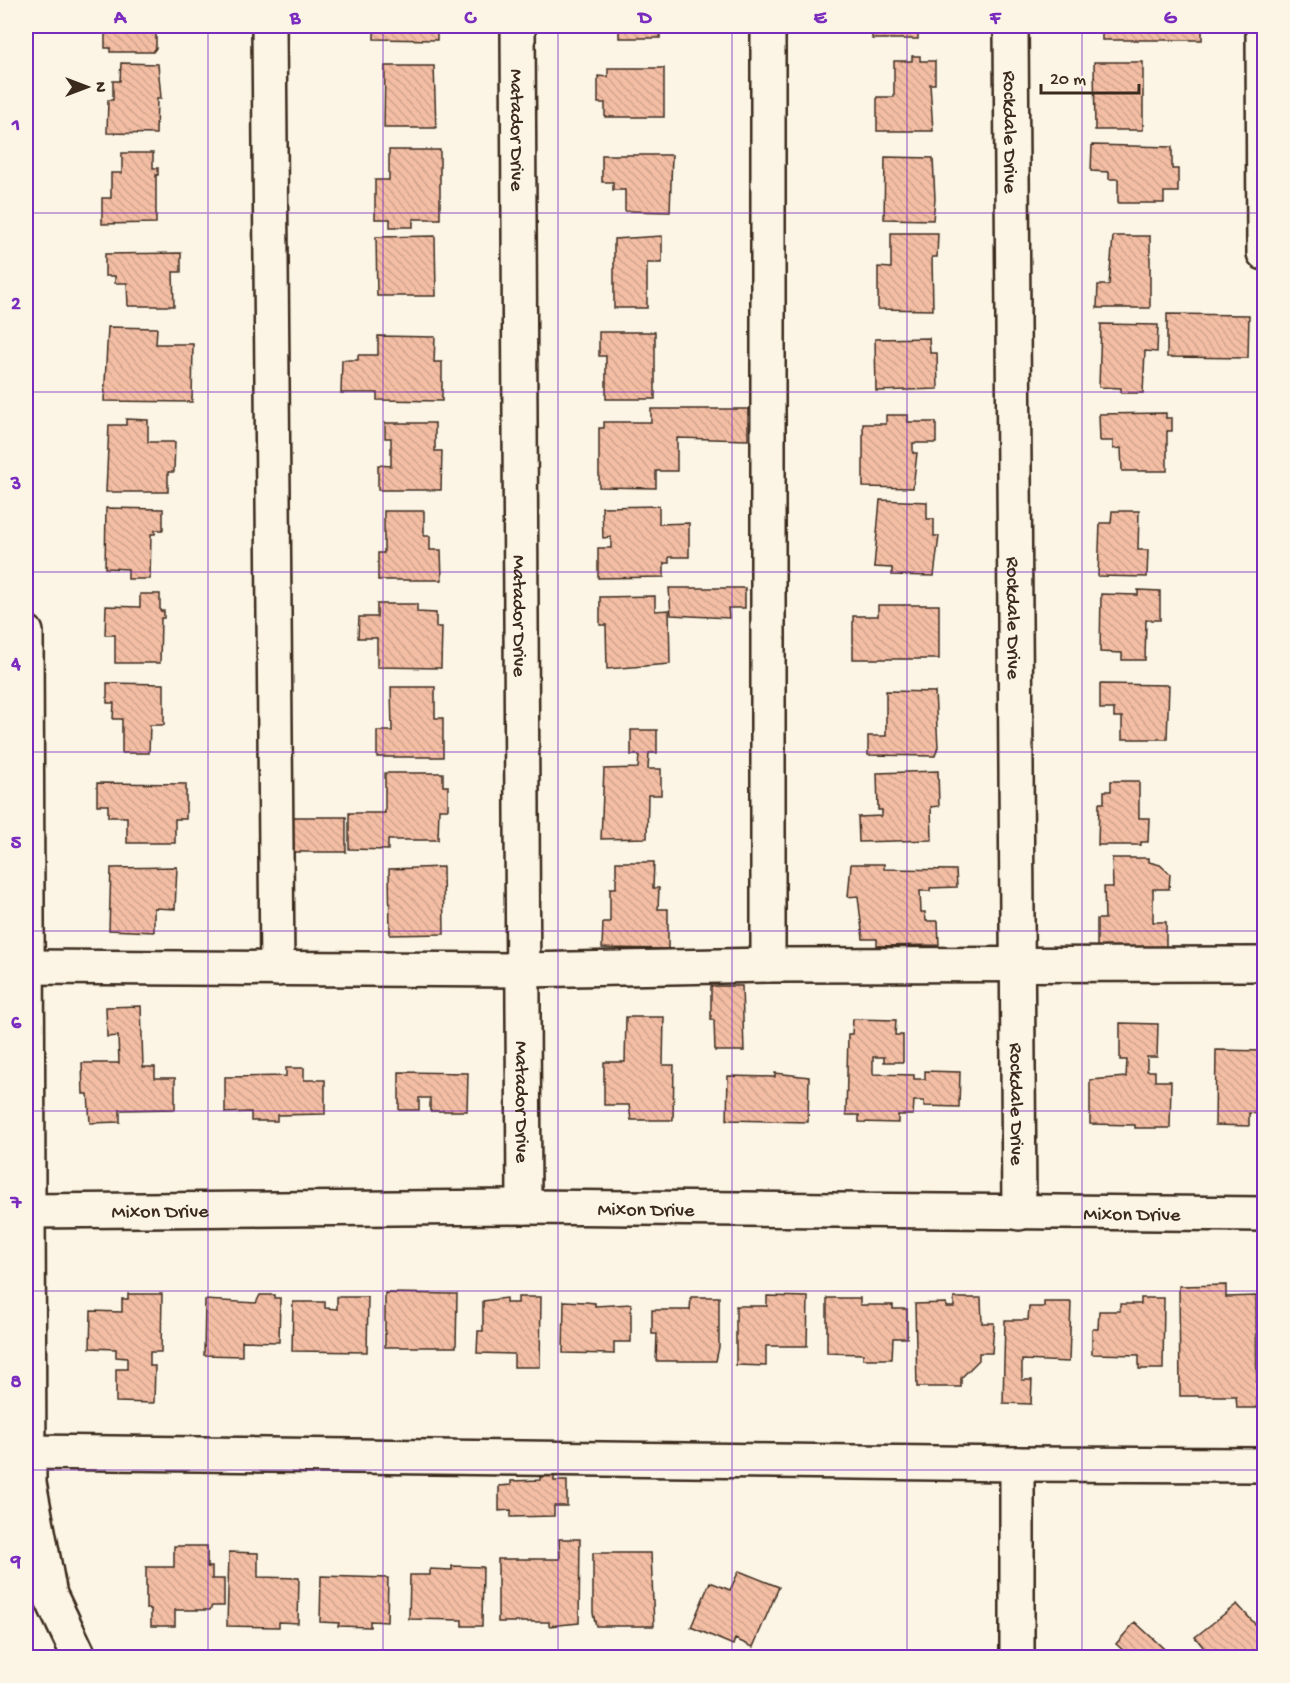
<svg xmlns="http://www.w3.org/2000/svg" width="1290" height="1683" font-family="'Gochi Hand',sans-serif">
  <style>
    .building { fill: url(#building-back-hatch); stroke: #3b2a1e; stroke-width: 1.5 }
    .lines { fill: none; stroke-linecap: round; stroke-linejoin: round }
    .minor-casing { stroke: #3b2a1e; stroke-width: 38 }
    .minor { stroke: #fcf5e5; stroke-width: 33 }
    .grid { fill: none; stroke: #7b2cbf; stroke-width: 1.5; stroke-opacity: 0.55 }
    .labels { text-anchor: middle; stroke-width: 4.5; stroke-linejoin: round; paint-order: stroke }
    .street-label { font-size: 20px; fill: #3b2a1e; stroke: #fcf5e5 }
    .neatline { fill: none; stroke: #7b2cbf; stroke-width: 2 }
    .grid-label { font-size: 20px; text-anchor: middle; font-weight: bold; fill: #7b2cbf }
  </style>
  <defs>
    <pattern id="building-back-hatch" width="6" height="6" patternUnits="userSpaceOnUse" patternTransform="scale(1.5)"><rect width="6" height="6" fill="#f3bea4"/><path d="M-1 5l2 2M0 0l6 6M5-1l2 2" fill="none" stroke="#d1a38d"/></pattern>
  </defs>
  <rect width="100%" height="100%" fill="#fcf5e5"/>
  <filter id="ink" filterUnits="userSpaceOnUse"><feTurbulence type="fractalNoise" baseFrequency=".0167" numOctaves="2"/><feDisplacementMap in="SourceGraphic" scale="12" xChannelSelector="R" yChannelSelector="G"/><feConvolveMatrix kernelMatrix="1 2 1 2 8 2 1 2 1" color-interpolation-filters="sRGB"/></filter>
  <g filter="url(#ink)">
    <path class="building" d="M105 26H156V48L153 52H110V48H105Z
      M374 26H437V40L374 39Z
      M619 26H660V38H619Z
      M872 26H918V39H872Z
      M1102 26H1202V40H1102Z
      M912 56H920V61H935V84H930L933 131H877V97H894V61H912Z
      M1094 62H1143V130H1095Z
      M121 63 158 64 161 98H157L156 134 107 133 108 100H113V81H120Z
      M385 66H434L436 128H384Z
      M608 68H664V117H605V103H598V76L608 77Z
      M1092 145 1172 147V169H1178V192H1164V203H1118V179H1109V172L1091 171Z
      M389 150H440V219H413V227H390V219H375V180H389Z
      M122 153H153V168H158V175H156V223L102 224V198H111V173H122Z
      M602 155H672L670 212 625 211V190H613V182H602Z
      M885 157 933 158 935 199 933 220 884 219Z
      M891 233H938L937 257H932L933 310 878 309V267L891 268Z
      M435 236 436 296H377L376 237Z
      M662 236V263H647V308H614V239Z
      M1113 236H1150V308H1097L1098 285H1109Z
      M181 253V272H173L174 306H128L127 283H115V276H105V254Z
      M1167 314 1249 315 1248 358 1167 357Z
      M1101 324 1158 325 1157 352 1145 351 1143 393H1121V388L1099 387Z
      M108 327 157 328 156 344H193L192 402 104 401Z
      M599 332H655V399H606V356H599Z
      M378 336 435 337 434 362H442V401L377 400V393H341L342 360H358V355H378Z
      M929 338 930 353H937L938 389 876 391 875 339Z
      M651 409H748V440L677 438V471H656V488L599 487V428H604V422H651Z
      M1166 413V418H1172V431H1167V471H1122L1121 448 1113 449V441H1100L1099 414Z
      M886 415H908V422H936V443H913V453H917L913 488 863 487V424H886Z
      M126 419 148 420V442H175L174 472H168V492H106L109 425H126Z
      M385 423H435V451H442L441 490H378V465L391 466V438H385Z
      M880 500 927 502V519H934V536H939L934 576 892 575V568L874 567Z
      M659 506V524L689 523V557H669V563H664V577L598 578V548H611V537L603 538 602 507Z
      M106 508 163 509V530H155V534H151L150 579H128V569L105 568Z
      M384 511H424V536H430V550H441L442 580H378V553H384Z
      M1112 511H1139L1138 550H1148L1147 577 1098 576 1100 523H1111Z
      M669 588H745V608H728L729 618 671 615Z
      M1138 590 1160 591V620H1146L1145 660H1122V653L1100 652 1101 594 1138 595Z
      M140 594H160V611H164V618H161L160 663H115V635H105L106 606 140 607Z
      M655 596V611L669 610 670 664 607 669 606 625H600V597Z
      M377 604H417V612L436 613V627H442L441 668 377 667V638H358L359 617H377Z
      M878 605H939V659H853V616H878Z
      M107 683 164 684V725H150L149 753H122V719H113L114 703H107Z
      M1100 684 1169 685 1167 739H1122V717H1114V709H1100Z
      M391 687H435V718H443V757H377V731H392Z
      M886 691 935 692 938 747 935 756 868 755V736H886Z
      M631 730H657V753H649L648 769H661V795H648L647 838 601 839 604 769 638 768 639 755H631Z
      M938 771 939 806 931 807 932 840 859 842 858 817 882 816V810H878L877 773Z
      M385 773H443V786H448V809H439L438 840H388V850L349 849V813H385Z
      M1111 781H1139V818H1149L1148 842H1141V845H1098L1099 803H1104V791H1111Z
      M97 783 186 784V819H175V843H127V817H108V805H97Z
      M293 817H346V852H293Z
      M1112 858H1149V862L1160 865 1170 874 1169 889H1153V922H1166V950L1097 951V919H1105L1104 887H1113Z
      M616 862H654L653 888H659L658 909H668V949L602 948 603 922H610V888H616Z
      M851 864H884V869L956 870 957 887 930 888V891H920L921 912H925L926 921H938L939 945 877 946V939H863L858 896 848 897Z
      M177 867 175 909 154 908V932L109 930 111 868Z
      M443 867 444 934 390 935 389 869Z
      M711 986H742L744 1051H715L714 1020H711Z
      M141 1006 143 1067H155V1078H175V1109L120 1110V1122L90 1123 88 1094H83L82 1063H119L118 1036 107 1037 106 1007Z
      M626 1017H664L663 1065H674L673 1120H631L629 1105H604V1062H625Z
      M853 1019 896 1020 895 1035H903V1062H884V1057H873V1074L914 1075V1079H925V1071L960 1072 959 1107 924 1106V1101H914L913 1115H898V1123L859 1122V1115H846L848 1034H852Z
      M1120 1023 1158 1024 1157 1057H1147V1071H1155V1081H1171L1170 1128H1135V1125L1090 1124V1080L1126 1077 1127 1060H1120Z
      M1216 1050 1264 1051V1109H1259V1114L1249 1113V1126L1215 1125Z
      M286 1068H304V1080H325V1114L277 1115V1121H251V1112L225 1113V1077L286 1076Z
      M399 1072 468 1073 467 1111H430V1098H419V1110H399Z
      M775 1073 809 1077 808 1122 727 1120 728 1076 775 1077Z
      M1226 1285V1297L1256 1296 1257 1408H1237L1236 1396H1180L1179 1286Z
      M385 1293 457 1294 456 1347H385Z
      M128 1294H162L161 1352H150V1366H155L154 1403 116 1402V1369H127V1358L116 1357V1349L90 1348 91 1311 122 1312V1299H128Z
      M260 1295H275V1298H280L279 1342 242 1341V1356L204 1355 205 1300 256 1303Z
      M767 1296 808 1297 807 1346H766V1366L736 1365V1306H767Z
      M337 1297H368L367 1352 292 1351 293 1302H325V1308L337 1309Z
      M518 1297H541L540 1367H514V1354L477 1353 478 1331H483V1301L506 1298V1303H518Z
      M691 1297H719V1347L716 1361H656L657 1334H652V1310H690Z
      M827 1298H860V1305H893V1309H907V1338H893L892 1359H863V1354L827 1353Z
      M954 1298H981L982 1323H994L992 1353H979V1360L961 1378V1387H917L915 1304 946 1303V1307H954Z
      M1141 1298H1164L1163 1369H1139V1355L1092 1354V1329H1098L1099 1311H1120V1304H1141Z
      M564 1301 585 1302 595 1303V1306L631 1304V1342H614V1354L563 1353Z
      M1044 1302H1071L1069 1362 1022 1360V1380H1032L1031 1404 1003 1403 1005 1320H1028L1029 1307H1044Z
      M554 1476V1481H567V1506H554V1516L511 1517V1510L499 1511V1486L511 1485V1481L540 1480V1477Z
      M559 1539H580L579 1623 549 1626V1622H498V1559H560Z
      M174 1546H207V1567H212V1579H224V1606H212L210 1610H175V1626H151V1609H146V1567H174Z
      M229 1552 258 1553V1577L299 1578 298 1623 279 1622V1627L227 1626Z
      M593 1553H651L654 1626H596L593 1613Z
      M452 1566 483 1567 482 1626H462V1620L409 1619 410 1575H430V1569L452 1570Z
      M739 1571 779 1587 753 1647 735 1639 733 1645 691 1627 710 1582 730 1590Z
      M321 1576 388 1578 387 1622 370 1621V1627L338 1626 339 1623 320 1622Z
      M1237 1604 1264 1634V1658H1212L1195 1637Z
      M1135 1622 1174 1658H1132L1116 1644Z"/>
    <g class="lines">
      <defs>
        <g id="minor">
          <path d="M269 26 277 969"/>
          <path id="s1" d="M518 26 524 1207"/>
          <path id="s2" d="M1011 26 1019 1213"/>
          <path d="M1263 26 1264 253"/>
          <path d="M26 632 29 1483 50 1595 80 1658"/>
          <path d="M768 965V26"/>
          <path d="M26 967 524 970 768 965 1264 964"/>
          <path id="s3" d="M26 1211 524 1207 1264 1214"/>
          <path d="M26 1452 1017 1464 1264 1465"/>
          <path d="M1017 1464V1658"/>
        </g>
      </defs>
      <use href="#minor" class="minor-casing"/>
      <use href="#minor" class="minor"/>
    </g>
  </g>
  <path class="grid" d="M208 26V1658M383 26V1658M558 26V1658M732 26V1658M907 26V1658M1082 26V1658M26 213H1264M26 392H1264M26 572H1264M26 752H1264M26 931H1264M26 1111H1264M26 1291H1264M26 1470H1264"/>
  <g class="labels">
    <g class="street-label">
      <text dy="7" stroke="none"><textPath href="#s1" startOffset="104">Matador Drive</textPath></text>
      <text dy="7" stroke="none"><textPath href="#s2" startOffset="106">Rockdale Drive</textPath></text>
      <text dy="7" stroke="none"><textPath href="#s1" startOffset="590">Matador Drive</textPath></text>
      <text dy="7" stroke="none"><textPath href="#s2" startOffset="592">Rockdale Drive</textPath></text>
      <text dy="7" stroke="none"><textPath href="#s1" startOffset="1076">Matador Drive</textPath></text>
      <text dy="7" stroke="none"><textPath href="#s2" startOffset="1078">Rockdale Drive</textPath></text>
      <text dy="7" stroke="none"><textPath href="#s3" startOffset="620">Mixon Drive</textPath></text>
      <text dy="7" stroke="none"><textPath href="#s3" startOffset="134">Mixon Drive</textPath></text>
      <text dy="7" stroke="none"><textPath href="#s3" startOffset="1106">Mixon Drive</textPath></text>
    </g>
  </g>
  <rect width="1290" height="1683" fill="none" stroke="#fcf5e5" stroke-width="66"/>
  <g transform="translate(87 87) rotate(90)" stroke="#fcf5e5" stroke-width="4.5" paint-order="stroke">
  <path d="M0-4.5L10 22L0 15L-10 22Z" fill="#3b2a1e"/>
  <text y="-9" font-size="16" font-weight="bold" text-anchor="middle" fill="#3b2a1e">N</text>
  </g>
  <path d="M1041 84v9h98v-9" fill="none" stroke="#3b2a1e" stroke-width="3"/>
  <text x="1050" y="84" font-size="18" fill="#3b2a1e" stroke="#fcf5e5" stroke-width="4.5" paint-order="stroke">20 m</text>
  <rect x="33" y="33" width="1224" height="1617" class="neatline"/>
  <g class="grid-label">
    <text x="120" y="23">A</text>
    <text x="295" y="23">B</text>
    <text x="470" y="23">C</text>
    <text x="645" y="23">D</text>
    <text x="820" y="23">E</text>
    <text x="995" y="23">F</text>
    <text x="1170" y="23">G</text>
    <text x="16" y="130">1</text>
    <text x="16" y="309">2</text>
    <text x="16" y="489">3</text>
    <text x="16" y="669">4</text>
    <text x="16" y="848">5</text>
    <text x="16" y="1028">6</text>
    <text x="16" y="1208">7</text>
    <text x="16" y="1387">8</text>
    <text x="16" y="1567">9</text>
  </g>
</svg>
